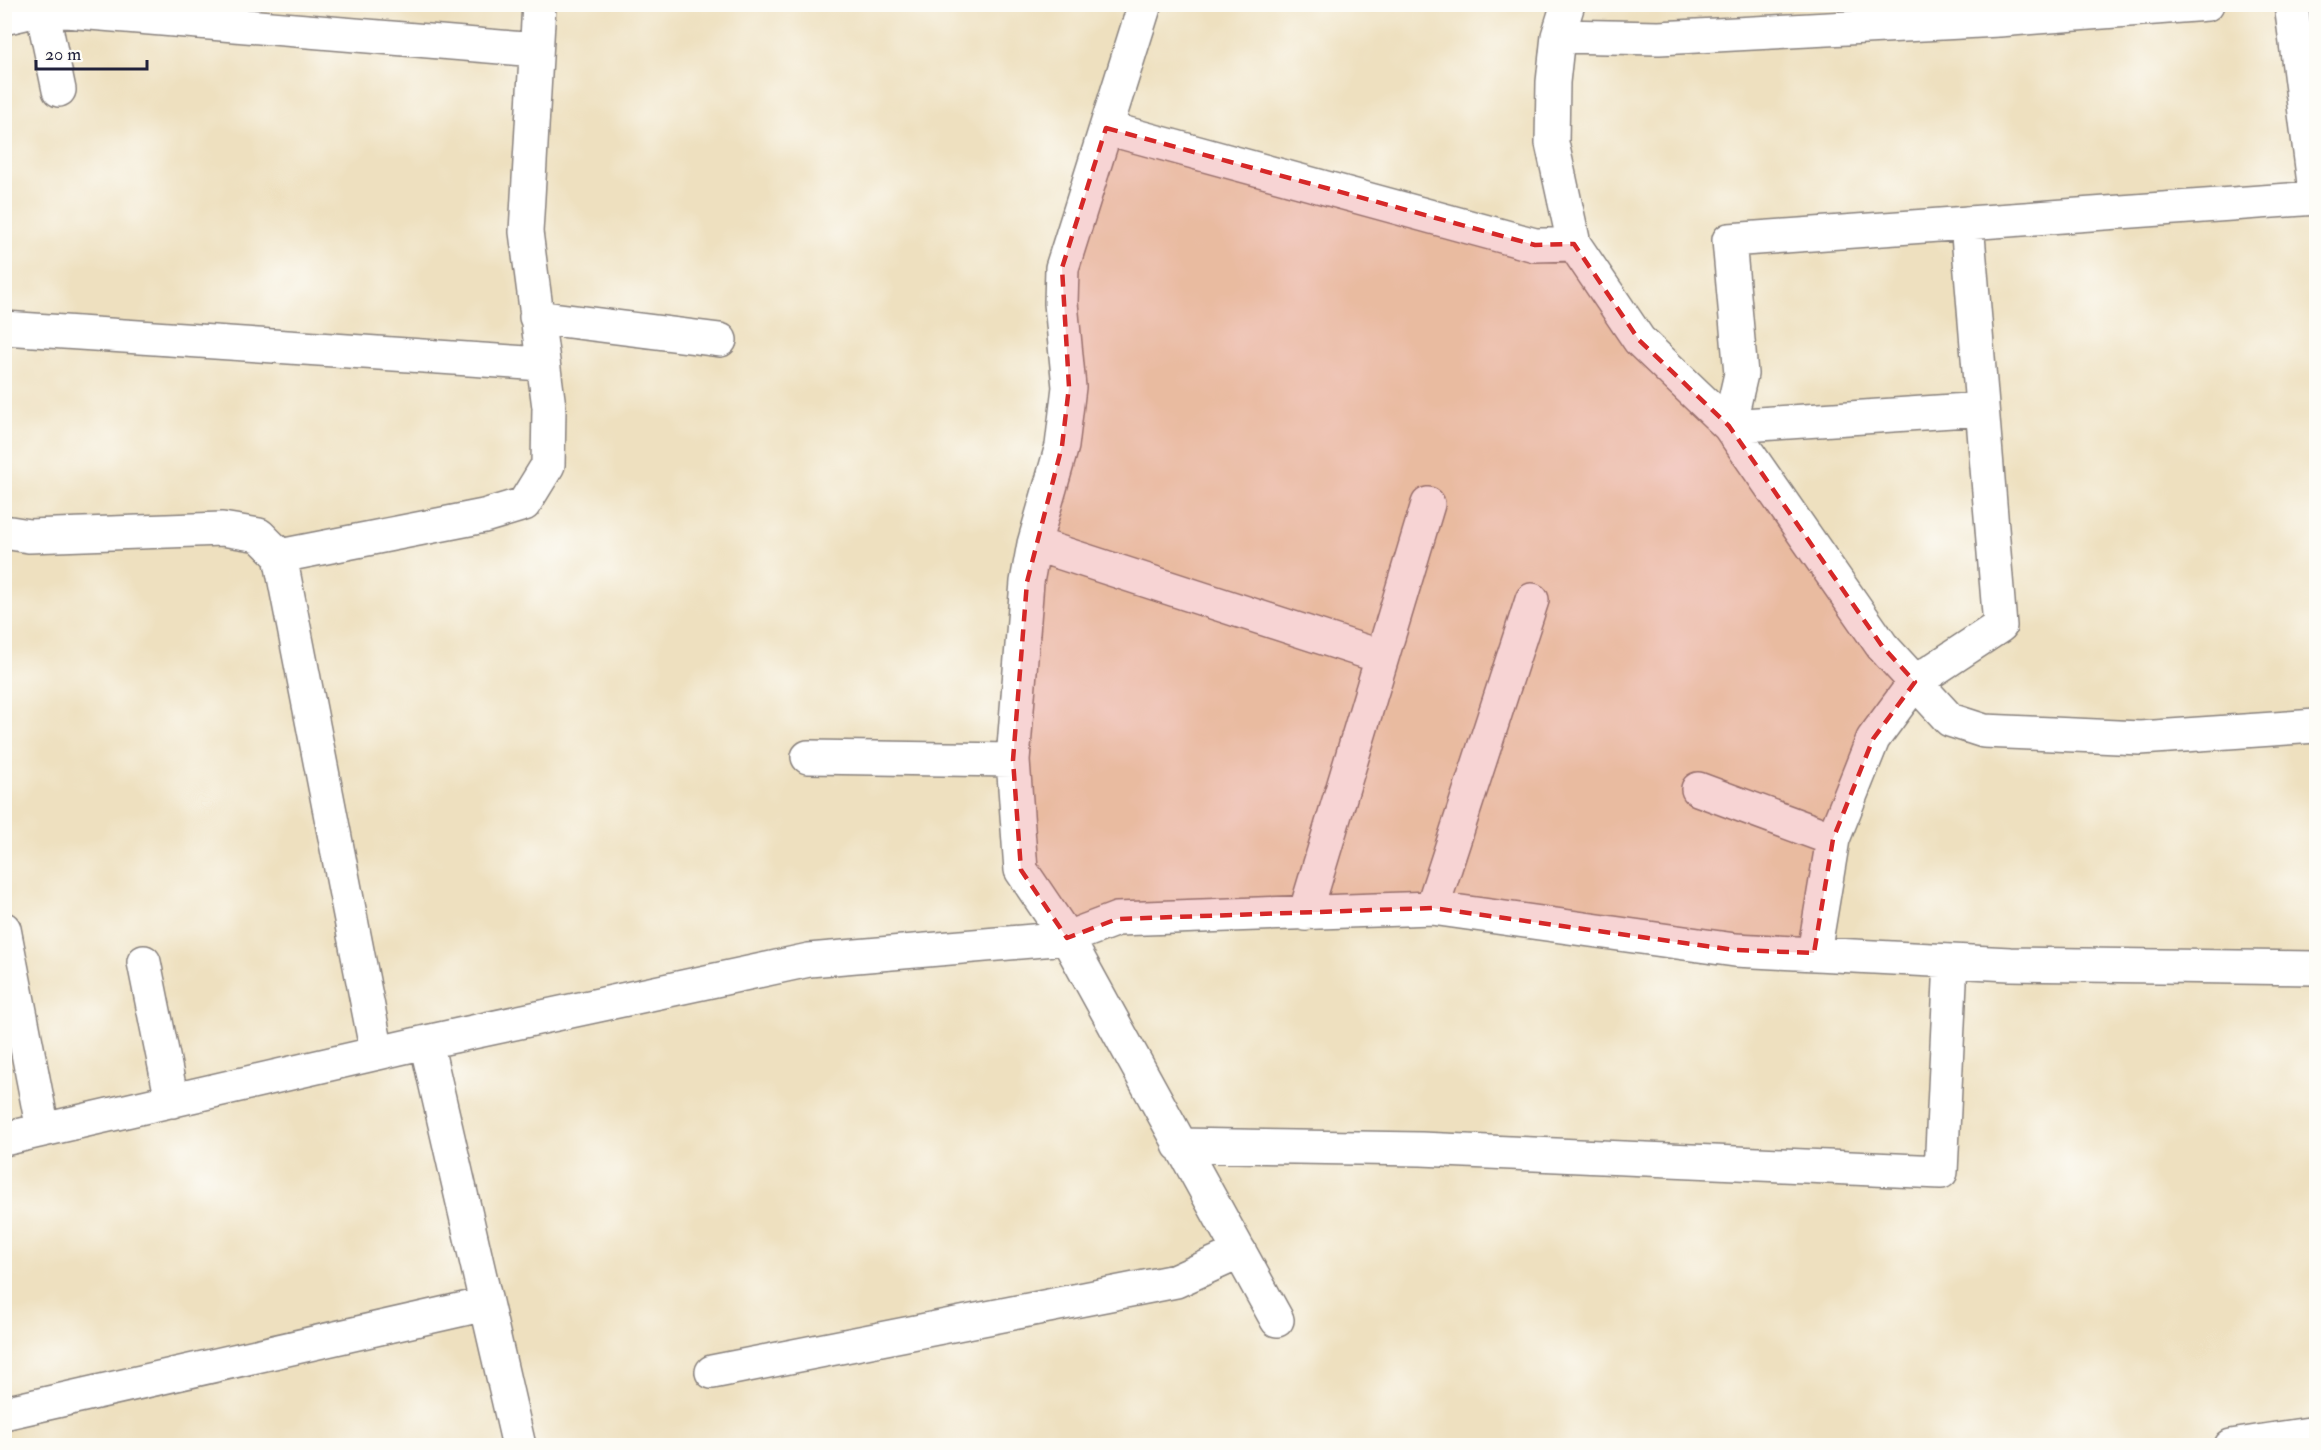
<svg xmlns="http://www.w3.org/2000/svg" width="2321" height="1450" font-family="'IM FELL Double Pica',serif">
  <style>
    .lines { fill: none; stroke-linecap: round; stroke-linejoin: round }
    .minor-casing { stroke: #88817d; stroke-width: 36 }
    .minor { stroke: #fff; stroke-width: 33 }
    .marked { fill: #d62828; fill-opacity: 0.2; stroke: #d62828; stroke-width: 4.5; stroke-dasharray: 12 8; stroke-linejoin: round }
  </style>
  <rect width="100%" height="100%" fill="#fdfcf7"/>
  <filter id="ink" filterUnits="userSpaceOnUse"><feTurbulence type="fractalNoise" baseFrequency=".0167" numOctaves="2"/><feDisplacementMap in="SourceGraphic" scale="12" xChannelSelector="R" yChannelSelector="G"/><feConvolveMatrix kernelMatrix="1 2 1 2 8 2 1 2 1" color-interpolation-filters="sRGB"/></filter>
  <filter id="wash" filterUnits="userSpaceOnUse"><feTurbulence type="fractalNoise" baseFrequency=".008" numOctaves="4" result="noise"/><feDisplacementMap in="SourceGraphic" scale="24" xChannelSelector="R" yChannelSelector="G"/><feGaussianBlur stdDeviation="1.35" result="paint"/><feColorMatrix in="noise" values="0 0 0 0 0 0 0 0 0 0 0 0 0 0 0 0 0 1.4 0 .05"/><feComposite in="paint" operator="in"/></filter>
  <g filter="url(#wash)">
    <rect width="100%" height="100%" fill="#eee0bf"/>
  </g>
  <g filter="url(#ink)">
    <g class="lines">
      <defs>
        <path id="minor" d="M1145 4 1062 268 1061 303 1069 387 1062 446 1034 544 1027 582 1013 760 1021 870 1067 938 1277 1320
          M1568 4 1558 36 1553 82 1552 143 1574 244 1639 340 1729 426 1882 646 1950 720 1984 731 2140 738 2316 726
          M2291 4 2316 199
          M42 9 59 90
          M4 18 42 9 536 50
          M1558 36 1659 38 1999 20 2207 4
          M1106 128 1535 245 1574 244
          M536 317 720 340
          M4 328 542 364
          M1982 409 1729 426 1741 374 1729 240 2316 198
          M4 532 29 536 222 529 259 535 280 556 377 1053
          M1034 544 1382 657
          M280 556 484 516 524 504 548 465 549 407 526 232 539 4
          M808 757 1013 760
          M1698 789 1833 839
          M1432 908 1532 600
          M1305 914 1428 504
          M4 929 43 1130
          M1814 953 1833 839 1873 739 1915 682 2000 626 1967 223
          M144 962 172 1101
          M426 1042 519 1446
          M4 1139 426 1042 809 960 1067 938 1117 919 1432 908 1735 950 2010 964 2316 968
          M1179 1145 1421 1149 1941 1172 1951 961
          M712 1372 1176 1281 1240 1252
          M4 1413 486 1304
          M2231 1446 2316 1433"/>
      </defs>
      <use href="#minor" class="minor-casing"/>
      <use href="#minor" class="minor"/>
    </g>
  </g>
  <path class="marked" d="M1106 128 1535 245 1574 244 1639 340 1729 426 1882 646 1915 682 1873 739 1833 839 1814 953 1735 950 1432 908 1117 919 1067 938 1021 870 1013 760 1027 582 1062 446 1069 387 1062 268Z"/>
  <rect width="2321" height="1450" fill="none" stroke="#fdfcf7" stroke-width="24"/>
  <path d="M36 60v9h111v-9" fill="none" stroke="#22223b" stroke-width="3"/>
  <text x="45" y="60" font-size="18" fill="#22223b" stroke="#fdfcf7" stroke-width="4.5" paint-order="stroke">20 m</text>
</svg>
